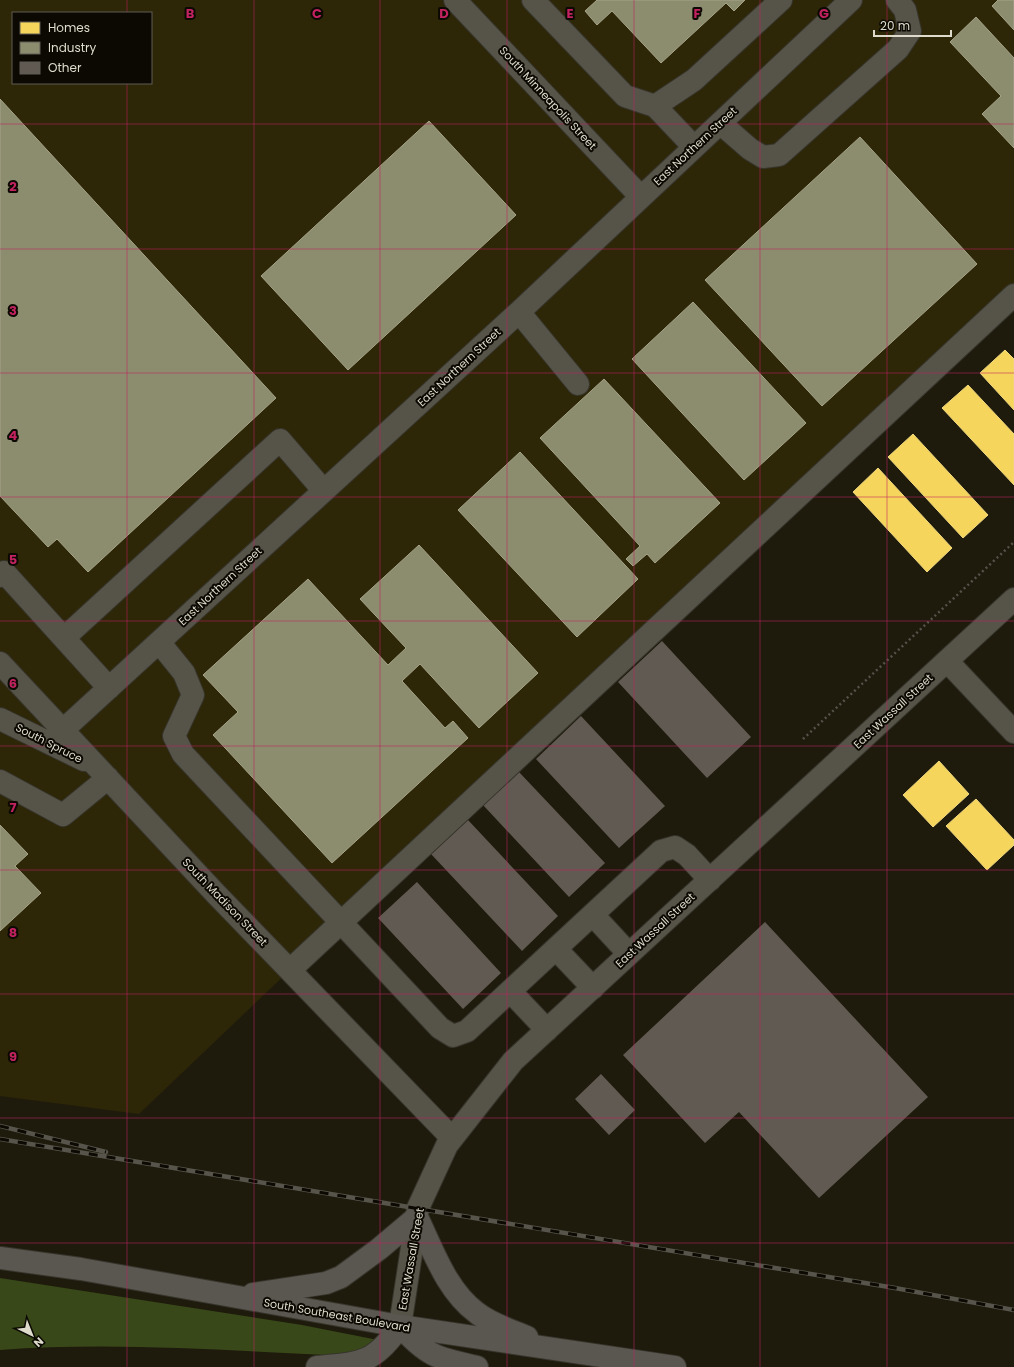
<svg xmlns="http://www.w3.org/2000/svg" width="1014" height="1367" font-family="Poppins,sans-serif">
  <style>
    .built { fill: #2d2607; fill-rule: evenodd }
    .green { fill: #384818 }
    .homes { fill: #f6d55c; stroke: #efd77e }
    .industry { fill: #8c8c6e; stroke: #a5a48a }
    .building { fill: #615a52 }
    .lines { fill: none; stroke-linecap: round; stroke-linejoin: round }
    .minor-casing { stroke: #37352c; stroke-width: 24 }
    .major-casing { stroke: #37352c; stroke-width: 24 }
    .path { stroke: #545249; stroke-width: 2.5; stroke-dasharray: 2 3; stroke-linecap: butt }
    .minor { stroke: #565449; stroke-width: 22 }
    .major { stroke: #5a5650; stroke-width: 22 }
    .rail-casing { stroke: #57554b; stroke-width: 4.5 }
    .rail { stroke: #0b0902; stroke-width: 3; stroke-dasharray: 9; stroke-linecap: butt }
    .grid { fill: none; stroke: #c32261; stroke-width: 1; stroke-opacity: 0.55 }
    .labels { text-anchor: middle; stroke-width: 4; stroke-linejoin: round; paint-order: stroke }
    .street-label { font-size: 11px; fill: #dedbcc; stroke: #0b0902 }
    .grid-label { font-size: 13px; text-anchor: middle; font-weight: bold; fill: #c32261; stroke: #0b0902; stroke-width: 4; stroke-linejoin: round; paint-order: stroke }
  </style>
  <rect width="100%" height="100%" fill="#1e1b0d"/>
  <path class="built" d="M0 0H1014V295L290 970 139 1114 0 1096ZM13 13H151V83H13Z"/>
  <path class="green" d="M0 1278 302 1325 378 1340 376 1346 352 1354 326 1355C217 1350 109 1342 0 1350Z"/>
  <path class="homes" d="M1005 350 1014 359V410L980 373Z
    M968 385 1014 434V485L942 408Z
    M913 434 988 515 963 538 888 457Z
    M878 468 952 548 927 572 853 492Z
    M939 761 969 794 933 827 903 795Z
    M976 799 1014 840V845L987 870 946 826Z"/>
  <path class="industry" d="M597 0H745L734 11 726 3 661 63 612 11 597 25 585 11Z
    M998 0H1014V30L992 6Z
    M976 17 1014 58V148L982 114 1001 96 950 42Z
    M0 99 276 398 88 572 57 539 48 547 0 496Z
    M429 121 516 215 348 370 261 276Z
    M860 137 977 264 822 406 705 280Z
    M693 302 806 423 744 480 632 359Z
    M604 379 720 503 655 563 647 554 633 566 626 559 640 546 540 438Z
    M520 452 638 579 577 637 458 510Z
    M419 545 538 673 479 728 420 664 402 681 445 728 453 721 468 738 332 863 213 735 238 712 203 675 308 579 388 665 406 648 360 599Z
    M0 825 28 854 15 866 41 893 0 931Z"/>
  <path class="building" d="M662 641 751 737 707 778 618 682Z
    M581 716 665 806 619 848 536 759Z
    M519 772 605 863 569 897 483 805Z
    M468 820 558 916 522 951 431 854Z
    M417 882 501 973 463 1009 378 918Z
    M765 922 928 1097 819 1198 739 1112 705 1143 623 1055Z
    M601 1074 635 1110 609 1135 575 1099Z"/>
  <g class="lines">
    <defs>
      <path id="minor" d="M455 0 641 197
        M533 0 625 96 655 106 694 147
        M655 106 694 80 781 0
        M720 123 750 149 763 157 779 155 898 49 910 31 905 10 897 0
        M519 312 578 384
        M0 576 4 572 109 688
        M64 638 280 440 324 491
        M159 642 184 673 193 695 174 736 183 754 440 1028 453 1036 467 1031 661 851 675 847 687 855 710 880
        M947 661 1014 732
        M0 663 216 894 452 1138
        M0 719 84 760
        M63 730 519 312 851 0
        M0 781 63 815 108 778
        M593 915 629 954
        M556 949 593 988
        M290 970 1014 295
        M510 991 547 1030
        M400 1326 418 1208 447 1145 513 1061 1014 599"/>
      <path id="major" d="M0 1258 81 1269 400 1326 675 1367
        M253 1294 326 1283 341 1277 379 1249 417 1217C433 1250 446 1290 477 1313 491 1324 510 1330 527 1337
        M400 1326C428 1357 437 1358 477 1367
        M317 1367C360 1363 374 1364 400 1326"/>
    </defs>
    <use href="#minor" class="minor-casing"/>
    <use href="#major" class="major-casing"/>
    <path class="path" d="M803 739 1014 542"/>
    <use href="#minor" class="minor"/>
    <use href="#major" class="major"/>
    <defs>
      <path id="rail" d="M0 1126 106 1152
        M0 1139 895 1288 1014 1310"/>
    </defs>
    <use href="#rail" class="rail-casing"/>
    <use href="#rail" class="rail"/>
  </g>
  <path class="grid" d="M127 0V13M254 0V1367M380 0V1367M507 0V1367M634 0V1367M760 0V1367M887 0V1367M127 83V1367M0 124H1014M0 249H1014M0 373H1014M0 497H1014M0 621H1014M0 746H1014M0 870H1014M0 994H1014M0 1118H1014M0 1243H1014"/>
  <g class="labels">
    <g class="street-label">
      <text transform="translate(548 98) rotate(47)" y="4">South Minneapolis Street</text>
      <text transform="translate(695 146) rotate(-43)" y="4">East Northern Street</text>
      <text transform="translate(459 367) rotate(-43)" y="4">East Northern Street</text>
      <text transform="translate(220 586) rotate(-43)" y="4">East Northern Street</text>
      <text transform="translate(893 711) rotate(-43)" y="4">East Wassall Street</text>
      <text transform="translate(49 743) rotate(27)" y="4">South Spruce</text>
      <text transform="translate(225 902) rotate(46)" y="4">South Madison Street</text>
      <text transform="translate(655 930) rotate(-43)" y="4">East Wassall Street</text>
      <text transform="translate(411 1259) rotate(-80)" y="4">East Wassall Street</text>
      <text transform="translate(337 1315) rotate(10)" y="4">South Southeast Boulevard</text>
    </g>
  </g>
  <g class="grid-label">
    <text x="190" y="18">B</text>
    <text x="317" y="18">C</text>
    <text x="444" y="18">D</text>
    <text x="570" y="18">E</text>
    <text x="697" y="18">F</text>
    <text x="824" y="18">G</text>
    <text x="13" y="191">2</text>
    <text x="13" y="315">3</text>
    <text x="13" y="440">4</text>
    <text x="13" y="564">5</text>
    <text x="13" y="688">6</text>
    <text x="13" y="812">7</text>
    <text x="13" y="937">8</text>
    <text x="13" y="1061">9</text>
  </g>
  <rect x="12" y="12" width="140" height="72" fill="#0b0902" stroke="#5f5d53"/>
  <rect x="20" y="22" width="20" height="12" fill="#f6d55c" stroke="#5f5d53"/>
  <text x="48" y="32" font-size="12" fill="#dedbcc">Homes</text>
  <rect x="20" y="42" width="20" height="12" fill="#8c8c6e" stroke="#5f5d53"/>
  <text x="48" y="52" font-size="12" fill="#dedbcc">Industry</text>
  <rect x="20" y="62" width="20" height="12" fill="#615a52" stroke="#5f5d53"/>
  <text x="48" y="72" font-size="12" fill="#dedbcc">Other</text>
  <g transform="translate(32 1335) rotate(137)" stroke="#0b0902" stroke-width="3" paint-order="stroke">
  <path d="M0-3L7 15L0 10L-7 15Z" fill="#dedbcc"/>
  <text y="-6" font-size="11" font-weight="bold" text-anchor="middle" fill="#dedbcc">N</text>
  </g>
  <path d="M874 30v6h77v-6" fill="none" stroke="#dedbcc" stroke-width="2"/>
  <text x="880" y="30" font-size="12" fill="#dedbcc" stroke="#0b0902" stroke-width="3" paint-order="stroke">20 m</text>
</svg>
